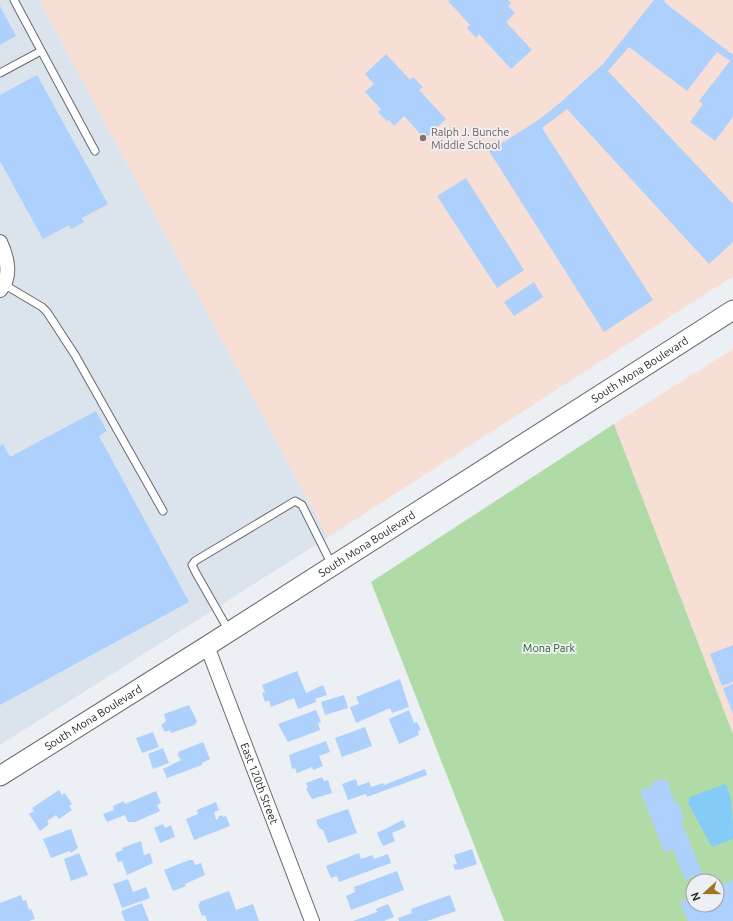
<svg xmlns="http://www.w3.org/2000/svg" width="733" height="921" font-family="Ubuntu,sans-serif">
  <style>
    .built { fill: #dbe3ed }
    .education { fill: #f7dfd5 }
    .green { fill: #b0dba6; fill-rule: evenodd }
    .water { fill: #84cbf7 }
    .building { fill: #add1fc }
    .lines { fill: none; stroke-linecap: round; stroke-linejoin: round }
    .lane-casing { stroke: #676a6d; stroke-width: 9 }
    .street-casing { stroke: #676a6d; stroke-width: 16 }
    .secondary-casing { stroke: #676a6d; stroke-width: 21 }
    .lane { stroke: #fff; stroke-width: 7 }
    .street { stroke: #fff; stroke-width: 14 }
    .secondary { stroke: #fff; stroke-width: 19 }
    .education-dot { fill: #8d6e63; stroke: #eceff3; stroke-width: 1.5 }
    .labels { text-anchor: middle; stroke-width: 4; stroke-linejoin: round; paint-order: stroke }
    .education-label { font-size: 11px; fill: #785e54; stroke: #eceff3; text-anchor: start }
    .street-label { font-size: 11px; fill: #262728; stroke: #eceff3 }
    .park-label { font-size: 11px; fill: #276018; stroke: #eceff3 }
  </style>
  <rect width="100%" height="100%" fill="#eceff3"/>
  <path class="built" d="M0 0H39L328 537 0 745Z"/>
  <path class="education" d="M39 0H733V276L328 537Z
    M733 349V734L614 424Z"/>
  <path class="green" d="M614 424 733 734V921H504L371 582ZM693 881H717V905H693Z"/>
  <path class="water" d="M725 784C733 794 733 824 733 839L712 847 688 803 690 797Z"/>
  <path class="building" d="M450 0H508L511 3 508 6 515 13 506 22 532 50 511 69 479 34 476 38 467 28 470 25 448 1Z
    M654 0H665L664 2 733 55V117L715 141 690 122 703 104 699 101 730 61 717 52 687 91 629 47 608 71 733 204V242L709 264 567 109 542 128 653 300 604 332 489 151 537 121 561 102 603 64Z
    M0 6 16 36 0 45Z
    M386 54 410 80 413 77 423 87 419 90 446 119 425 139 404 116 394 126 389 120 387 121 378 112 381 109 365 92 374 84 365 74Z
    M37 75 108 204 82 218 84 222 71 229 69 225 43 239 0 161V95Z
    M466 178 524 270 497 288 437 196Z
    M534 282 543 297 514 316 504 302Z
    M96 411 107 431 99 436 189 602 0 705V446L3 444 10 457Z
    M733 645V682L722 686 710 654Z
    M297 671 306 693 323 685 327 695 315 699 316 702 298 709 294 698 271 707 269 700 265 702 262 693 265 692 262 685Z
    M400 679 409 707 392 713 390 708 356 723 350 707 359 704 356 697Z
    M733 684V714L723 688Z
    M344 695 348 708 325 715 321 702Z
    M189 705 197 721 195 725 171 733 170 730 165 732 161 725 166 721 164 714Z
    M316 710 321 722 318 723 320 730 288 742 278 724Z
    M409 710 414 723 417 722 421 730 418 731 419 735 399 744 389 719Z
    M365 727 372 746 342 757 335 738Z
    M153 732 159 747 142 753 136 738Z
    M326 741 330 752 319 756 323 766 313 770 312 767 297 773 295 768 292 769 289 755Z
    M203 742 210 759 202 763V765L167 778 163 769 181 760 177 754H179L178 752Z
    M163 748 169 763 153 769 148 754Z
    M425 769 427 775 367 797 366 794 348 800 342 784 356 779 358 786 369 782 371 787 383 783 384 785Z
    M322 777 324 781 328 780 332 793 312 799 306 789 308 788 306 783Z
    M662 779 667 781 675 803 678 802 684 819 681 820 702 873 685 880 673 849 665 853 640 791 652 786 653 782Z
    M59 790 62 795 65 793 72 804 69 806 72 810 59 819 56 815 47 821 49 824 40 831 29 814 34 811 32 808Z
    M156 791 161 803 157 805 160 811 135 822H128L125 815 107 822 103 814 114 810 113 806 124 801 125 804Z
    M216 802 219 810 214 812 216 820 218 819V817L222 815 223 817 226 816 230 826 194 840 186 819 198 814 197 810Z
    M348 809 357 833 328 843 323 830 319 828 316 820Z
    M403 820 406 827 392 833 395 841 383 846 377 833Z
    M163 824 165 828 171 825 175 837 160 843 154 828Z
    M71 829 78 848 71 853 70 851 51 858 43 839Z
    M141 841 144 855 150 853 153 863 127 875 122 861 118 862 115 853 123 850 122 848Z
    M472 849 477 864 459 870V869L455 870 453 865 457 864 454 855Z
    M79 853 88 875 71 881 64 859Z
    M359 853 361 859 372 855 374 859 388 854 391 863 339 882 337 876 331 878 326 866Z
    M189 860H193L195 865 201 863 205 875 185 884 186 886 173 891 164 870Z
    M397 871 404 890 351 910 346 896 355 892 354 887Z
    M128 879 133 892 146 887 150 898 122 908 113 884Z
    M733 880V921H688L680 902 693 897V905H717V887Z
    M229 891 236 910 253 904 259 921H207L205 915 202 916 198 905 200 904 199 902Z
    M21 895 23 901 26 900 29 910 31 909 35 919 29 921H0V903Z
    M450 895 456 911 427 921H399L398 918 412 913 411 909Z
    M142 903 149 921H125L121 911Z
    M388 904 394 917 384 921H353L377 912 376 909Z"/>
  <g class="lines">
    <defs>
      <path id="lane" d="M14 0 95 151
        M0 73 41 51
        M5 285 42 307 47 312 75 355 163 511
        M229 631 196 573 192 565 195 561 295 501 302 505 332 565"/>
      <g id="street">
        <path d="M0 242C7 257 12 277 0 290"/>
        <path id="s1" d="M207 646 312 921"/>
      </g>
      <g id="secondary">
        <path id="s2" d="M0 776 207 646 733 310"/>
      </g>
    </defs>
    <use href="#lane" class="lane-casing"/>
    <use href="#street" class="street-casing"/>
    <use href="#secondary" class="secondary-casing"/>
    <use href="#lane" class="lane"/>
    <use href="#street" class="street"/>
    <use href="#secondary" class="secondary"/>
  </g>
  <circle class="education-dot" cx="423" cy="138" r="4"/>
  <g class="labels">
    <g class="education-label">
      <text x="431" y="136">Ralph J. Bunche<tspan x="431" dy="13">Middle School</tspan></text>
    </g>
    <g class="street-label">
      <text dy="4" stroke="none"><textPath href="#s2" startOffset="758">South Mona Boulevard</textPath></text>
      <text dy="4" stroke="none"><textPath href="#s2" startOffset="434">South Mona Boulevard</textPath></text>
      <text dy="4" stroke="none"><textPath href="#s2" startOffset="110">South Mona Boulevard</textPath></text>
      <text dy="4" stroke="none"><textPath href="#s1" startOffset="147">East 120th Street</textPath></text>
    </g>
    <g class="park-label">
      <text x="549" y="652">Mona Park</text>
    </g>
  </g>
  <g transform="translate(705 893) rotate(249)"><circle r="19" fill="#eceff3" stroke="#9d9fa2"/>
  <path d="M0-3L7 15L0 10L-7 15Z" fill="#9d7422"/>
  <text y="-6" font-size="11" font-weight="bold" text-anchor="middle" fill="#262728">N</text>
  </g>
</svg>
